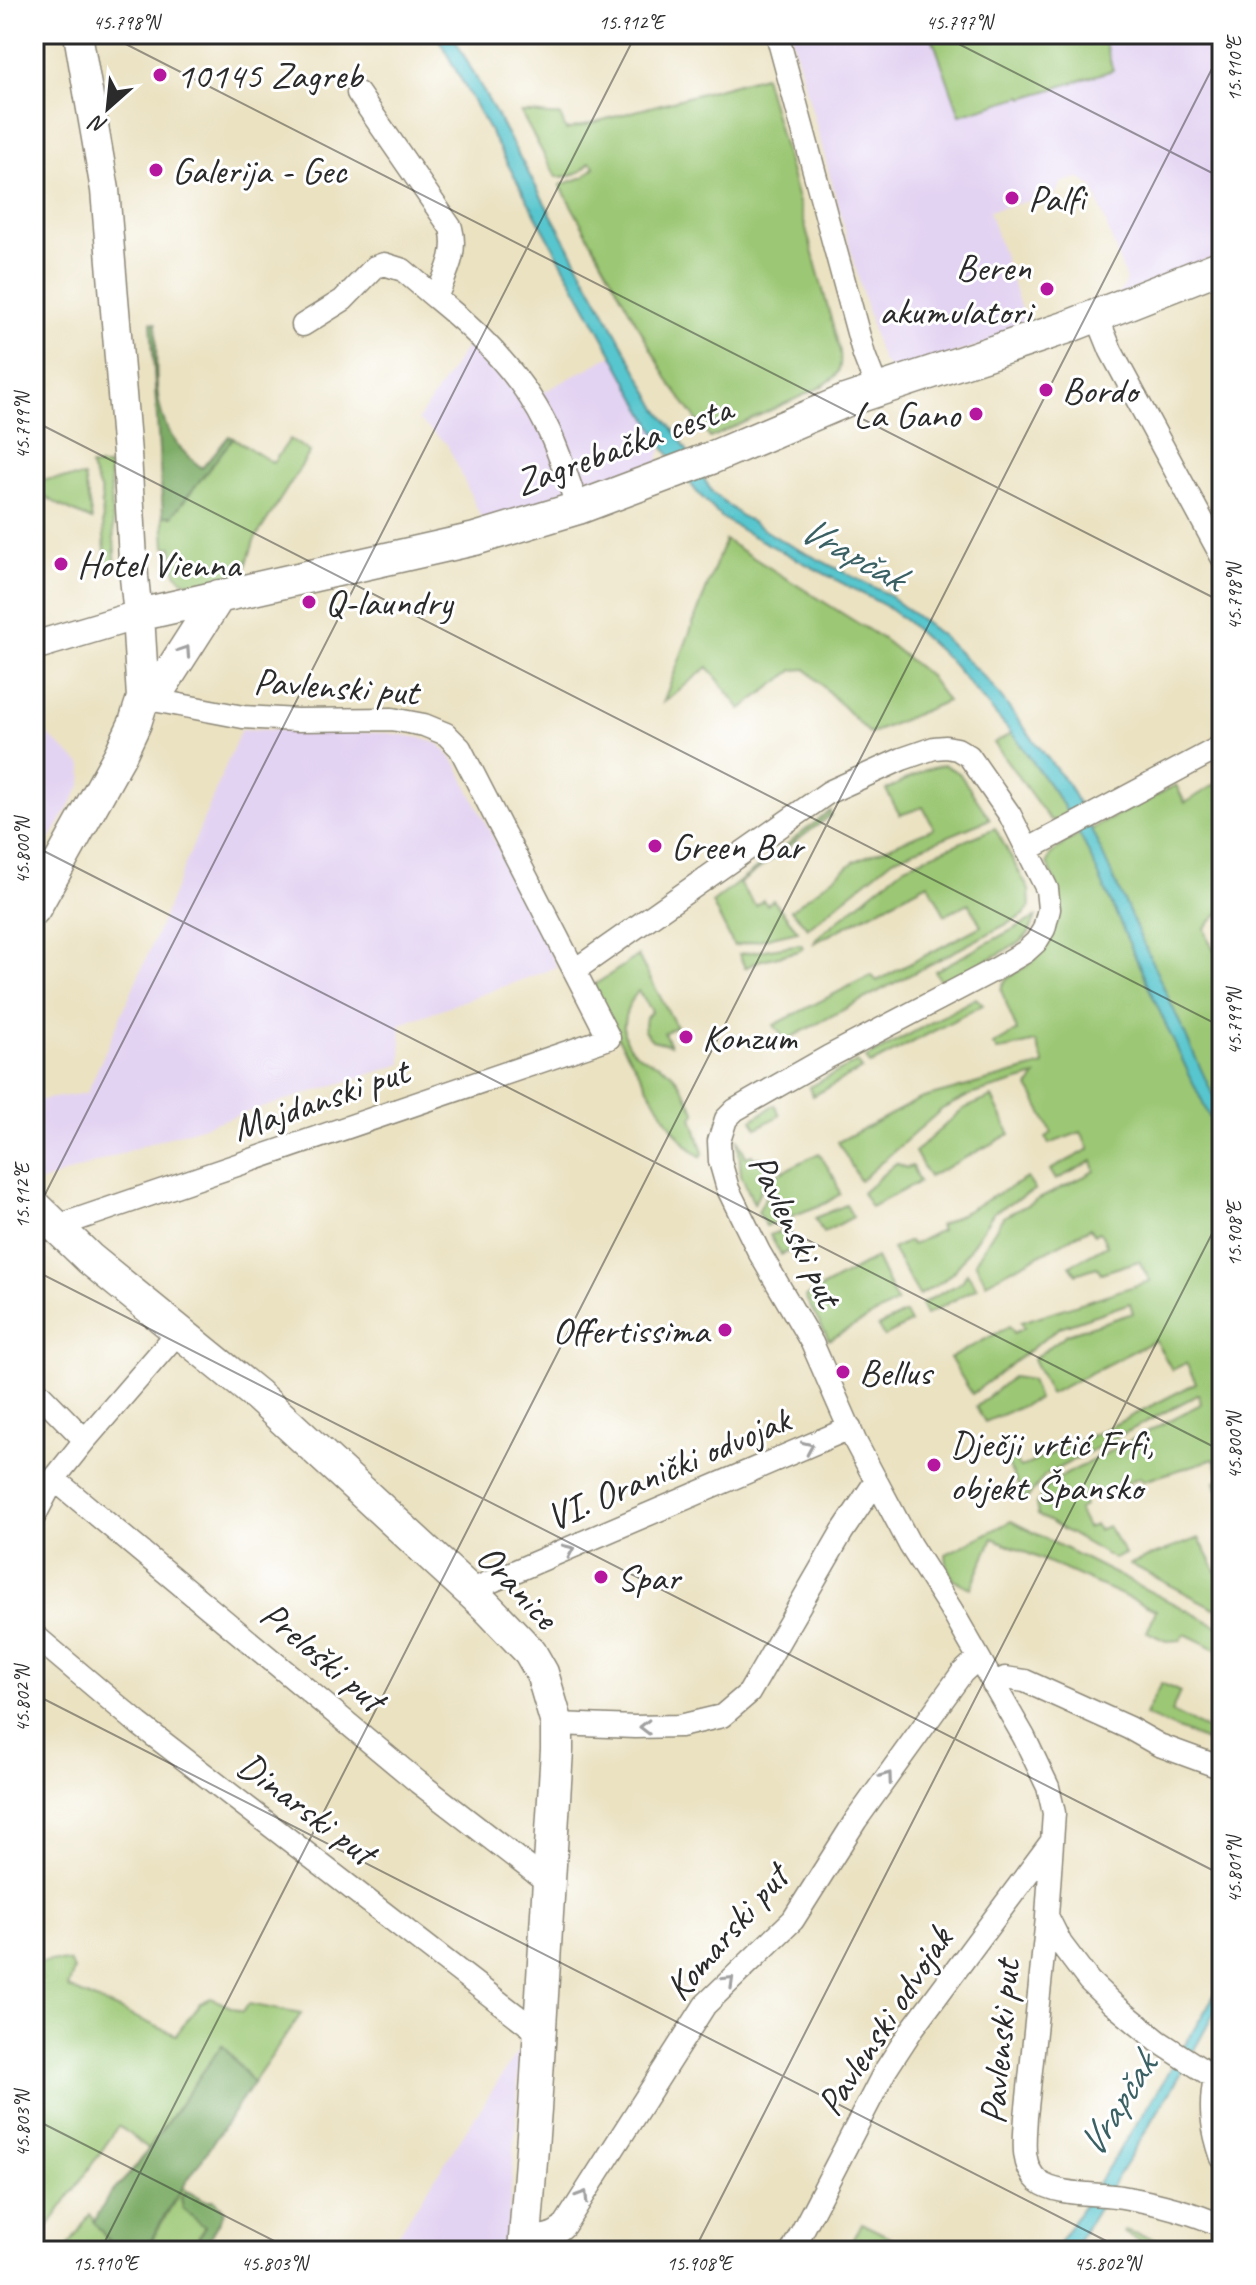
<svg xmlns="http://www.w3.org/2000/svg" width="1256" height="2285" font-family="Caveat,sans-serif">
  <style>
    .built { fill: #e3d3f2 }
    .green { fill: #9cc875; stroke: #647a50; stroke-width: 2 }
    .forest { fill: #7dac66; stroke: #546c48; stroke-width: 2 }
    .water { fill: #59c6ce; stroke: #42787c; stroke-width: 2 }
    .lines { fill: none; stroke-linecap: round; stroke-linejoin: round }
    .minor-casing { stroke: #8b8676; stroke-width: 25 }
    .tertiary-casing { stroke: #8b8676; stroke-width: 31 }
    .secondary-casing { stroke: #8b8676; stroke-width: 35 }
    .minor { stroke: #fff; stroke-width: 22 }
    .tertiary { stroke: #fff; stroke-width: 28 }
    .secondary { stroke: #fff; stroke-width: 32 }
    .oneway { stroke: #a0a0a0 }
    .ticks { fill: none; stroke: #2b2b2b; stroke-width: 2; stroke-opacity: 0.45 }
    .poi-dot { fill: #b5179e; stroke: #fff; stroke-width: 3 }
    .labels { text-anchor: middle; stroke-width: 6; stroke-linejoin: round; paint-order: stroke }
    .poi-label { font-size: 38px; fill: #2b2b2b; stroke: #fff; text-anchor: start }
    .street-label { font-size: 38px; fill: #2b2b2b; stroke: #fff }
    .water-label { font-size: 40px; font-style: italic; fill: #3b6164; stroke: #fff }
    .neatline { fill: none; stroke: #2b2b2b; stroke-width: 3 }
    .ticks-label { font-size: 20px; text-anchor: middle; fill: #2b2b2b }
  </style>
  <rect width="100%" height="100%" fill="#fff"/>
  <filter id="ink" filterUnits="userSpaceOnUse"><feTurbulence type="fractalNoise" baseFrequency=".0125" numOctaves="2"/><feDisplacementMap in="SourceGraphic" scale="16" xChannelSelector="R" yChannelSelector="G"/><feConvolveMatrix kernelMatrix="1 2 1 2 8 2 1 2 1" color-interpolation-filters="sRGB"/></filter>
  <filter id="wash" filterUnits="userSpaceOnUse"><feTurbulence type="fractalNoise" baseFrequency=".006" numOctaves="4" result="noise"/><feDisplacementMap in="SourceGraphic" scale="32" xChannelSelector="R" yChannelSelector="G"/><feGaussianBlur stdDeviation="1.8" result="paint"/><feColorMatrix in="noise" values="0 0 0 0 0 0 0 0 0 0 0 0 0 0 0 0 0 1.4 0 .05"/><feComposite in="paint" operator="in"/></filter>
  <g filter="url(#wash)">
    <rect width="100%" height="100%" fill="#ebe2c2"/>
    <path class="built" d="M791 34H931L960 114 1023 95 1025 98 1113 70 1102 34H1222V254L1116 297 1123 287 1126 280 1093 187 1079 178 1062 182 1056 194 989 211 1019 303 1030 329 899 372 888 367 882 360 878 349Z
      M472 338 525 402 613 355 663 446 658 458 662 466 485 526 447 444 418 420Z
      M34 723 83 766 82 784 34 867Z
      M241 729 388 733 422 738 439 744 457 765 557 967 400 1024 402 1064 150 1143 36 1184 34 1180V1101L87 1093 151 947Z
      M520 2048 514 2156 505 2251H387Z"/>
    <path class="green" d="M931 34H1102L1113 70 1024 98 1023 96 960 115Z
      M764 76 840 352C842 374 837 377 819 388L710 438 671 385 560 185 584 177 595 167 590 162C581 174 571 177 556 177L521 113C534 111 547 117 560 115L566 130Z
      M233 438 273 463 290 439 310 452 254 541 244 573C223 578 182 597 174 567 173 561 173 554 172 547H165L163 516H172Z
      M90 466H109L116 569 106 567 101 492Z
      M84 477 92 520 63 507 34 490V480Z
      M725 540 883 639 928 675 947 701 870 734 806 669 794 670 741 709 708 667 663 703Z
      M1012 733 1063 805 1069 816 1058 822 1049 819 994 743Z
      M944 765 959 773 990 819 893 859 808 928 791 910 855 861 934 828 923 807 900 815 886 790 925 770Z
      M1222 780V910L1205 928 1209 941 1222 963V1488L1217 1489 1215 1482 1222 1479 1214 1459 1143 1481 1140 1477 1128 1482 1129 1486 1119 1489 1111 1494 1107 1488 1082 1500 1084 1506 1078 1510 1087 1528 1095 1525 1098 1530 1108 1526 1125 1554 1114 1559 1038 1515 1036 1504 1051 1482 1201 1404 1199 1394 1045 1475 1026 1500 999 1448 1007 1444 1020 1468 1108 1428 1196 1383 1186 1363 1172 1370 1155 1340 1050 1394 1033 1359 1067 1334 1133 1313 1130 1303 1060 1327 972 1394 950 1358 1010 1326 1014 1333 1024 1328 1021 1322 1150 1281 1139 1261 1101 1273 1097 1267 1076 1274 1070 1265 1107 1245 1100 1232 1095 1234 1090 1228 986 1283 975 1262 1003 1217 1095 1171 1092 1161 1056 1180 1050 1170 1090 1149 1081 1132 1049 1144 1046 1137 1052 1133 1029 1087 1036 1076 970 1095 942 1109 860 1181 838 1142 920 1099 1044 1065 1036 1042 997 1051 993 1045 1017 1031 1001 990C1004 975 1016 974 1028 965 1052 948 1065 916 1057 886 1055 878 1050 871 1047 863L1050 855 1066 842 1176 785 1185 803Z
      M830 811 831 815 739 884 756 906 763 900 767 905 773 900 798 931 734 946 712 903Z
      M995 828 1029 890 1030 906 1024 915 786 1040 774 1025 871 975 877 981 981 926 969 903 945 915 928 883 814 943 816 938 905 866Z
      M1036 917 1029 933 1021 942 942 985 935 971Z
      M801 944 803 948 799 951 758 961 745 968 739 954Z
      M638 956 676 1026 664 1033 670 1045 652 1040 644 1031 646 1018 652 1011 638 991C623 1010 614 1042 641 1056 652 1063 664 1065 673 1075 683 1085 689 1101 696 1113L692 1117 703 1153 701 1157C673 1138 659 1105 642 1077 624 1048 606 1020 594 988L596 984Z
      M976 998 983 1005 870 1065 866 1058Z
      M857 1062 862 1069 813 1096 809 1087Z
      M992 1097 1010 1134 929 1177 915 1152 963 1109Z
      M775 1105 780 1115 757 1128 752 1120Z
      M738 1138 746 1157 752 1155 755 1159 759 1157 768 1172 754 1204 741 1175Z
      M819 1153 835 1179 840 1194 826 1203 766 1226 758 1212 769 1190 772 1177Z
      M896 1163 906 1168 912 1166 919 1182 871 1207 862 1193Z
      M1027 1178 1035 1190 994 1212 956 1269 942 1282 919 1295 892 1249 909 1241 912 1245 941 1230 939 1226Z
      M846 1205 853 1217 823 1233 815 1218Z
      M788 1228 797 1247 781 1255 770 1235Z
      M876 1258 897 1302 829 1340 805 1297Z
      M967 1273 977 1288 926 1315 921 1304 962 1282Z
      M905 1313 910 1323 884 1337 878 1327Z
      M1012 1377 1031 1380 1038 1399 985 1422 976 1407Z
      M1011 1521 1222 1628V1652L1185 1634 1181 1640 1166 1641 1147 1632 1156 1610 993 1538 971 1588C951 1580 947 1575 946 1554Z
      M1199 1538 1222 1582V1603L1214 1608 1130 1564Z
      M1161 1683 1180 1692 1171 1712 1222 1737V1748L1145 1715Z
      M53 1961 69 1962 74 1970 68 1988 176 2035 200 2003 211 1998 242 2012 249 2004 301 2014 253 2083 222 2045 148 2149 119 2126 35 2245 42 2251H34V1964Z
      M183 2187 187 2191 181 2197 183 2209 205 2226 190 2251H145Z
      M90 2214 112 2246 110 2251H65Z
      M861 2223 918 2251H847Z
      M1124 2230 1169 2243 1187 2251H1157L1124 2232Z"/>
    <path class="forest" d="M151 322 156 323C158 384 147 427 202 468L229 436 233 438 172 516H163Z
      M222 2045 253 2083 167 2211 145 2251H110L112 2246 94 2222 108 2197 135 2168Z
      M187 2191 204 2200H214L225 2211 202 2251H190L205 2227 183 2209 181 2197Z"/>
    <path class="water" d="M436 34H452L658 409 679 437 712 492 740 515 784 542 887 594 942 636 989 682 1069 786 1086 818 1222 1115V1144L1164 1021 1086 847 1063 805 1019 742 948 659 907 622 884 605 745 532 722 518 696 491 663 446Z
      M1222 1982V1999L1178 2079 1072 2251H1054L1157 2092Z"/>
  </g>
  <g filter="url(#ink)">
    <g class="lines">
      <defs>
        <path id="minor" d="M777 34 864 355 878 391
          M358 93 451 228C458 254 445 274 436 298 478 332 523 377 547 427 560 453 568 481 578 508
          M1096 314 1111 351 1222 557
          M303 325 343 300 375 267 384 264 403 270 436 298
          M1027 850 1222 746
          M575 970 829 792 902 759 934 748 946 747 957 749 969 756 1010 815 1047 889 1049 909 1044 929 1036 942 1025 952 996 969 828 1057 735 1110 726 1119 719 1141 720 1161 728 1189 759 1252 812 1343 855 1441 910 1545 952 1611 1024 1737 1048 1787 1054 1813 1047 1916 1061 1944 1089 1981 1112 2003 1158 2041 1215 2078C1209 2108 1212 2129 1222 2158
          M55 1227 609 1038 460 748 446 734 424 725 392 719 297 720 243 717 143 698
          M34 1388 85 1440
          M54 1479 418 1782 550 1884
          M34 1517 54 1479 85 1440 179 1331
          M473 1593 483 1585 850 1428
          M34 1635 139 1724 539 2033
          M993 1684 1005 1678 1025 1681 1129 1728 1159 1745 1222 1768
          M557 1724 635 1727 680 1726 722 1716 749 1693 842 1532 876 1481
          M1047 1918 1026 2117C1025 2138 1020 2165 1038 2181 1056 2196 1099 2193 1122 2197 1157 2203 1190 2211 1222 2226
          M526 2238C540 2237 553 2237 564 2226L705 2005 793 1920 856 1820 962 1673 978 1658
          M792 2251 885 2071 913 2028 1052 1841"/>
        <path id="tertiary" d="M34 646 138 615 134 577 127 454 105 190 78 34"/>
        <path id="secondary" d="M143 698 162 685 219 596
          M34 909 120 755 135 723 143 698 138 615 475 539 578 508 711 458 845 401 1065 328 1222 266
          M34 1205 90 1259 257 1395 486 1606 530 1652 542 1673 557 1724V1750L535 2109 524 2251"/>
      </defs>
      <use href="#minor" class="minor-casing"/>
      <use href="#tertiary" class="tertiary-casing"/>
      <use href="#secondary" class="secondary-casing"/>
      <use href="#minor" class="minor"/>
      <use href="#tertiary" class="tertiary"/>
      <use href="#secondary" class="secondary"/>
    </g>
    <defs><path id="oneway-chevron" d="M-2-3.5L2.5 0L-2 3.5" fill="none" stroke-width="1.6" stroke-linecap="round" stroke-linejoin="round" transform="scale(2)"/></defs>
    <g class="oneway">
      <use href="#oneway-chevron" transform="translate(185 651) rotate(-56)"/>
      <use href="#oneway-chevron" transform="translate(808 1447) rotate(-24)"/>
      <use href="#oneway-chevron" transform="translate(569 1550) rotate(-24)"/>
      <use href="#oneway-chevron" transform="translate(645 1727) rotate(179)"/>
      <use href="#oneway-chevron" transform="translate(887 1777) rotate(-54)"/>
      <use href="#oneway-chevron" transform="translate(729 1981) rotate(-44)"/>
      <use href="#oneway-chevron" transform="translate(583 2196) rotate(-58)"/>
    </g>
  </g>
  <path class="ticks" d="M106 34 1222 602M939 34 1222 178M34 51 43 34M34 421 1222 1027M34 846 1222 1451M34 1216 636 34M34 1270 1222 1875M34 1694 1126 2251M34 2119 294 2251M100 2251 1222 49M694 2251 1222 1214"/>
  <g class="poi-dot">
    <circle cx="160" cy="75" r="8"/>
    <circle cx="156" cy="170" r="8"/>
    <circle cx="1012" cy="198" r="8"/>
    <circle cx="1047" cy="289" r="8"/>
    <circle cx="1046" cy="390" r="8"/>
    <circle cx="976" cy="414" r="8"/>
    <circle cx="61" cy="564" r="8"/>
    <circle cx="309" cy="602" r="8"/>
    <circle cx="655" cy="846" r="8"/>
    <circle cx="686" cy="1037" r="8"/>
    <circle cx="725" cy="1330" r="8"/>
    <circle cx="843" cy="1372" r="8"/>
    <circle cx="934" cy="1465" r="8"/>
    <circle cx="601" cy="1577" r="8"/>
  </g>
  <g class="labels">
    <g class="poi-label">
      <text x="176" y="88">10145 Zagreb</text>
      <text x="172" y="183">Galerija - Gec</text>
      <text x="1028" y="211">Palfi</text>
      <text x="1031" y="280" text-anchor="end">Beren<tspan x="1031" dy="44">akumulatori</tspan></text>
      <text x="1062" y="403">Bordo</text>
      <text x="960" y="427" text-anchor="end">La Gano</text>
      <text x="77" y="577">Hotel Vienna</text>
      <text x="325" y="615">Q-laundry</text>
      <text x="671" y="859">Green Bar</text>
      <text x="702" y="1050">Konzum</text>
      <text x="709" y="1343" text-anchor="end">Offertissima</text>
      <text x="859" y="1385">Bellus</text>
      <text x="950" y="1456">Dječji vrtić Frfi,<tspan x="950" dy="44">objekt Špansko</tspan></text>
      <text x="617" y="1590">Spar</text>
    </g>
    <g class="street-label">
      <text transform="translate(623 445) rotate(-20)" y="13">Zagrebačka cesta</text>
      <text transform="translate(336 686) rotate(4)" y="13">Pavlenski put</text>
      <text transform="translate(320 1099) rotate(-19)" y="13">Majdanski put</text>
      <text transform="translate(796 1230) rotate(64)" y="13">Pavlenski put</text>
      <text transform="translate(668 1468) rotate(-23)" y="13">VI. Oranički odvojak</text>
      <text transform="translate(518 1586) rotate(47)" y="13">Oranice</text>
      <text transform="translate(323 1656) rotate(40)" y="13">Preloški put</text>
      <text transform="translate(307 1808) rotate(37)" y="13">Dinarski put</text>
      <text transform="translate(726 1932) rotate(-49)" y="13">Komarski put</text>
      <text transform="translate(884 2021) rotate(-57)" y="13">Pavlenski odvojak</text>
      <text transform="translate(999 2042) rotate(-85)" y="13">Pavlenski put</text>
    </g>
    <g class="water-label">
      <text transform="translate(853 552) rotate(29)" y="14">Vrapčak</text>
      <text transform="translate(1116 2105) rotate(-58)" y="14">Vrapčak</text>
    </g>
  </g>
  <rect width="1256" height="2285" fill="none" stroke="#fff" stroke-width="88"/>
  <g transform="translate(108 108) rotate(207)" stroke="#ffffff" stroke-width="6" paint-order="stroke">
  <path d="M0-6L14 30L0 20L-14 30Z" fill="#2b2b2b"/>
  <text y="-12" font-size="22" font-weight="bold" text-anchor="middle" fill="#2b2b2b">N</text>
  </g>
  <rect x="44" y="44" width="1168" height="2197" class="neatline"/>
  <g class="ticks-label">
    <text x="126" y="29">45.798°N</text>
    <text x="631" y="29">15.912°E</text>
    <text x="959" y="29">45.797°N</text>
    <text transform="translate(1234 69) rotate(-90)" y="7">15.910°E</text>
    <text transform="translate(22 426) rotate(-90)" y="7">45.799°N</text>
    <text transform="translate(1234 597) rotate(-90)" y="7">45.798°N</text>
    <text transform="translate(22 851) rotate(-90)" y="7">45.800°N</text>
    <text transform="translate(1234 1022) rotate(-90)" y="7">45.799°N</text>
    <text transform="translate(22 1196) rotate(-90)" y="7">15.912°E</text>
    <text transform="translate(1234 1234) rotate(-90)" y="7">15.908°E</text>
    <text transform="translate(1234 1446) rotate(-90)" y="7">45.800°N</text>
    <text transform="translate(22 1699) rotate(-90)" y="7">45.802°N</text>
    <text transform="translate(1234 1870) rotate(-90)" y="7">45.801°N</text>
    <text transform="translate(22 2124) rotate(-90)" y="7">45.803°N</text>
    <text x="105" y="2270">15.910°E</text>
    <text x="274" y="2270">45.803°N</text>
    <text x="699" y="2270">15.908°E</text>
    <text x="1107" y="2270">45.802°N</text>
  </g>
</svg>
